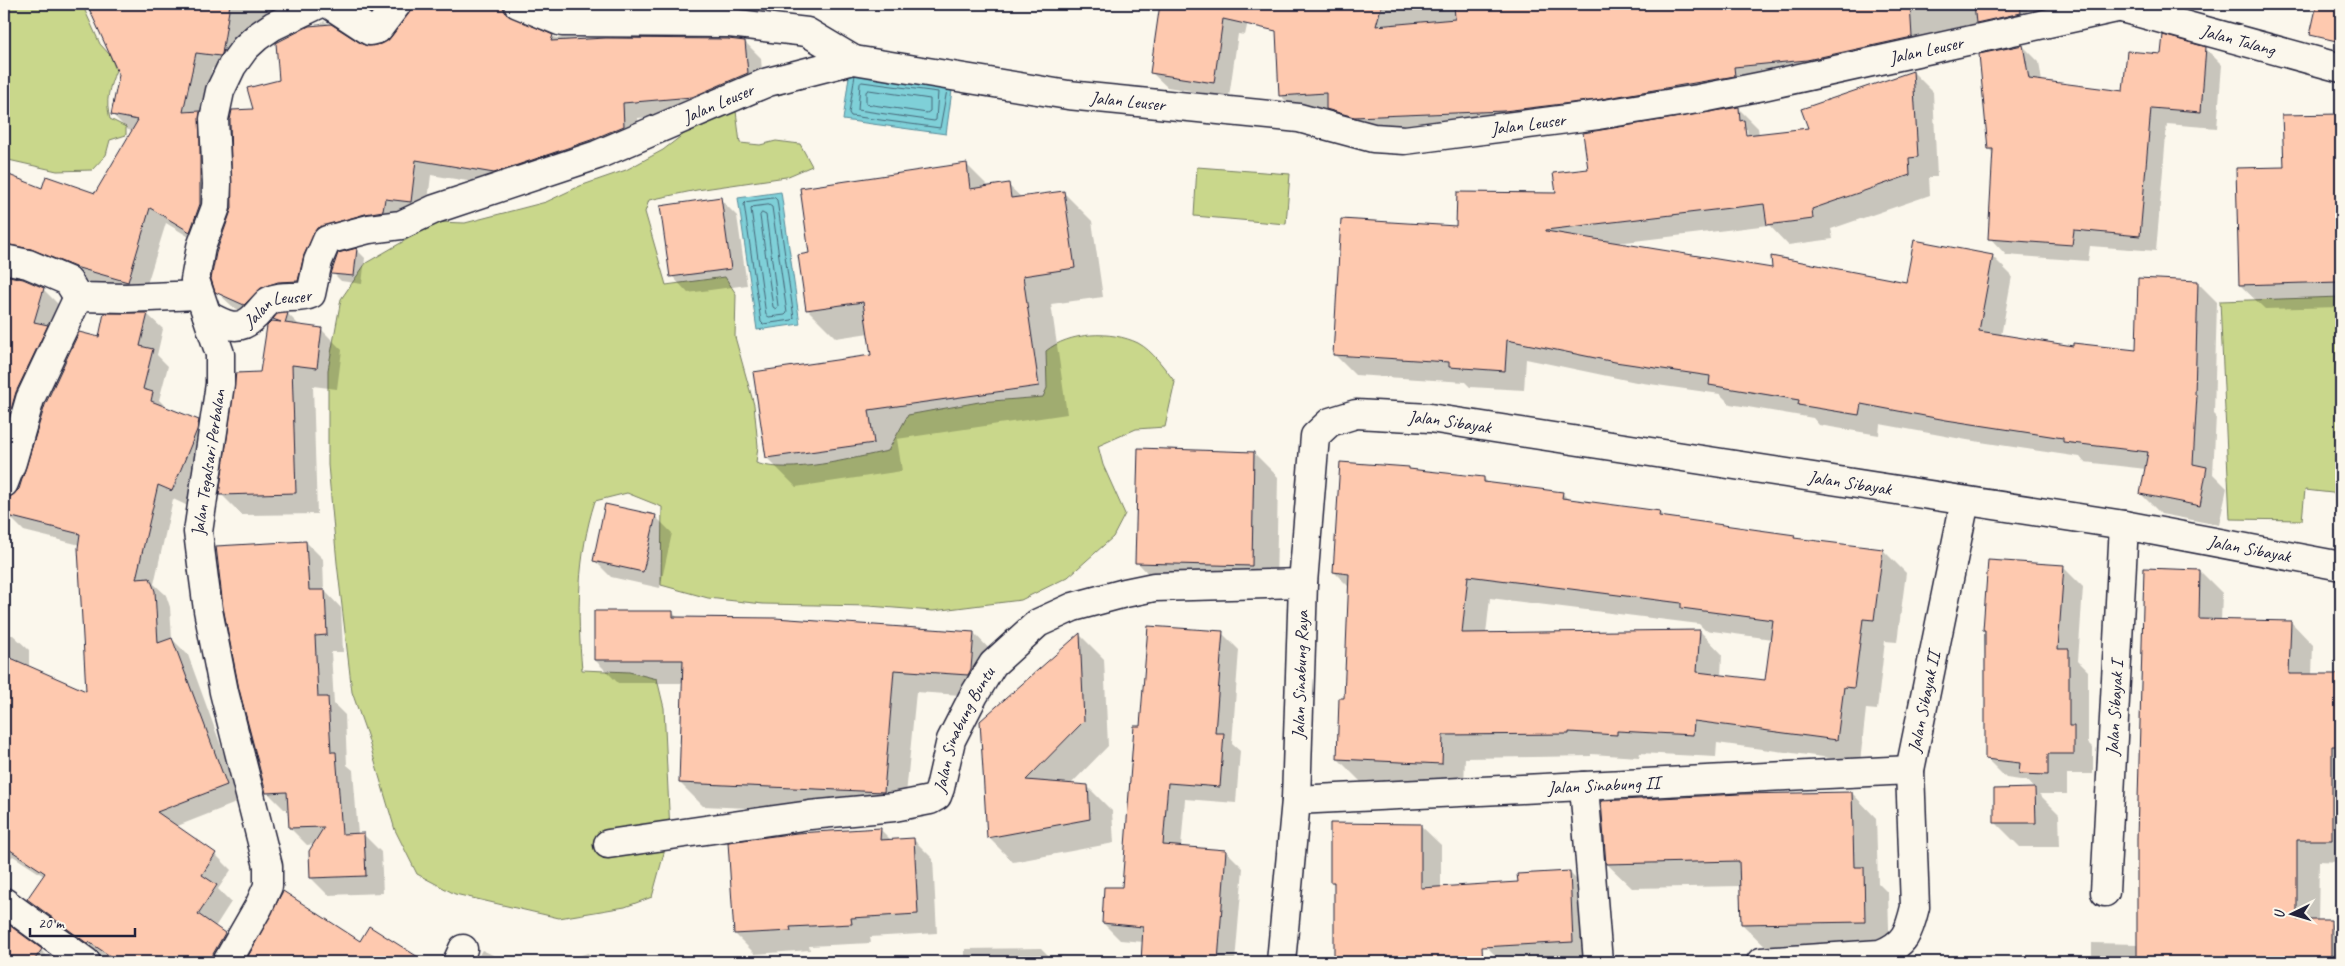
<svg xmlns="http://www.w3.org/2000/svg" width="2345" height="966" font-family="Caveat,sans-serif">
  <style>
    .green { fill: #c9d78b; stroke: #767c63 }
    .water { fill: #7fd0d8; stroke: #5a8a99 }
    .shadow { fill: #0003; fill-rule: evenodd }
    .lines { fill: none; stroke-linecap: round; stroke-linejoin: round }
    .shore { stroke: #47687a; stroke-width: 1 }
    .building { fill: #fec9af; stroke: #22223b; fill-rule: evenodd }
    .minor-casing { stroke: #22223b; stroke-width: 31 }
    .minor { stroke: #fbf7ec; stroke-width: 28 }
    .labels { text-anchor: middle; stroke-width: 4; stroke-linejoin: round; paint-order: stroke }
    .street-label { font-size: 18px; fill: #22223b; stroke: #fbf7ec }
  </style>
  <rect width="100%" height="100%" fill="#fbf7ec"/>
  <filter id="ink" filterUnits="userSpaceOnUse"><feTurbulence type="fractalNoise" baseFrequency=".02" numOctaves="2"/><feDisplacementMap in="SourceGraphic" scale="10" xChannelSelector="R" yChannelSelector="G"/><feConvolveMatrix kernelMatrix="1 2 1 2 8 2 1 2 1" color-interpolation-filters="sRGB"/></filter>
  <g filter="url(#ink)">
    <path class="green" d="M4 4H82L100 44 110 55 116 70C109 88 105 101 110 119L126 127V135L110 140 106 155 92 170 57 171 4 159Z
      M749 84 796 89 779 95 740 96 736 111 740 143 760 145 776 141 800 144 812 166 786 177 697 190 649 200 645 212 666 285 725 277 736 294 735 337 754 405 758 446 756 463C790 475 853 458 888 451L908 415 979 402 1043 397 1047 388 1046 351C1069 332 1111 330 1138 343 1153 351 1165 369 1175 382L1165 427 1136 429 1098 446 1103 465 1125 514 1113 537 1068 577 1021 600 933 611 869 606 763 604 708 598 661 585 662 507 627 493 595 501C577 557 577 613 582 670L629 672 657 679 664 708 670 831 652 897 625 907 559 918 455 894 417 874 395 830 367 735 352 692 337 563 328 465V370L341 299 366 263 437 222 465 223 546 202 580 186 626 170 663 150Z
      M1197 167 1290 174 1286 224 1194 216Z
      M2341 297V494L2305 490 2302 520 2230 519 2220 301Z"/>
    <path class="water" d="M850 69 953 83 946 134 843 120Z
      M781 192 800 324 757 330 738 198Z"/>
    <path class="shadow" d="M88 4H333L282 27 235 72 212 68 201 115 206 247 166 223 143 297 92 283 48 264 4 273V275L43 289 59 305 4 455V175L43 190 95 194 133 131 128 130 112 114 120 75Z
      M354 4H400L388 29Z
      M413 4H496L502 5 518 22 556 38 745 42 761 58 763 89 708 113 638 118 639 142 510 188 431 175 426 218 333 243 294 298 260 320 233 307 216 291 254 110 281 81 277 44 317 24 319 26 324 21 361 45 368 48 383 45 391 39 411 14Z
      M543 4H608L603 28Z
      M703 4H799L772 14Z
      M1162 4H1252L1245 35 1238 34 1229 97 1167 87 1151 72Z
      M1287 4H2027L2028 21 1522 128 1345 126 1329 111 1297 112 1280 95 1278 47Z
      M2305 4H2341V35L2332 33 2317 7Z
      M2023 46 2039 62 2042 82 2124 92 2162 56 2205 48 2222 65 2217 128 2167 124 2156 251 2090 246 2088 261 2006 255 1990 238 1994 154 1989 149Z
      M1913 72 1933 92 1937 177H1929L1930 195 1831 229 1833 239 1788 245 1769 225 1617 243 1774 269 1907 284 1992 256 2012 276 2001 336 2074 348 2137 351 2197 282 2217 302 2214 414 2216 416 2213 474 2227 488 2219 525 2161 514 2141 494 2146 469 2084 462 2080 457 1967 440 1880 424 1879 435 1819 425 1813 418 1730 404 1720 394 1636 382 1526 359 1524 390 1470 387 1465 382 1355 375 1335 355 1457 227 1557 194 1589 170 1738 108 1758 128 1759 135 1809 129ZM1744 129H1747L1748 141 1746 142Z
      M2341 115V307L2265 309 2240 285 2285 168 2284 116Z
      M966 164 989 187 1008 185 1022 198 1063 192 1092 221 1103 297 1051 304 1067 414 897 439 902 471 796 487 767 458 872 356 869 333 836 338 807 309 810 254Z
      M720 199 737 216 747 285 688 293 672 276Z
      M357 250 365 258 362 284 341 281 333 273 339 254Z
      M147 314 163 329 157 355 168 366 159 400 167 408 198 421 214 437 212 446 188 506 173 499 154 584 166 595 170 607 172 639 188 655 241 801 175 827 215 854 231 870 218 889 231 902 215 927 240 950 233 962H113L105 957 104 958 44 915 28 899 44 876 13 856 11 858 4 853V635H13L29 650V667L88 692 80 545 24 531 9 516 20 489 100 338Z
      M288 314 300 326 321 329 342 350 337 389 313 386 317 514 242 515 221 494 280 323 275 319 279 315Z
      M1254 453 1278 477 1276 590 1161 587 1137 562Z
      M1408 468 1411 471 1484 478 1490 485 1562 493 1569 500 1659 512 1666 518 1794 536 1797 539 1883 550 1906 573 1897 642 1885 641 1877 710 1866 709 1860 762 1717 743 1716 757 1640 753 1639 757 1591 754V756L1465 758 1464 786 1361 782 1338 759 1345 700 1350 588 1334 572ZM1490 598 1699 624 1705 630 1772 639 1766 682 1721 676 1722 654 1700 631 1486 634Z
      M655 516 672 533 660 588 611 577 594 560Z
      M306 542 323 559 324 590 341 608 343 652H331L334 704 345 715 347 765 353 770 358 835H364L381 852 383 893 328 895 311 878 314 844 307 845 290 828 289 809H284L267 792Z
      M2063 567 2083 587 2078 661 2088 671V743L2093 748V774H2067V794H2039L2059 814 2060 847H2020L1995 822 1996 790H2036L2028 781 2006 778 1986 758 1984 630Z
      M2200 571 2222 593 2221 621 2291 622 2313 645 2312 676H2341V862L2319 861 2318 922H2330L2341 933V962H2092V943L2138 944Z
      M673 613 678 618 974 633 996 656 994 693 991 697 916 692 904 815 703 806 680 783 684 683H618L595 660Z
      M1222 633 1239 650 1232 744 1240 751 1236 803 1185 799 1181 848 1226 851 1243 868 1235 962H1142L1144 942 1120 940 1103 923 1124 888 1141 728Z
      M1080 635 1104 659 1108 746 1070 785 1087 786 1112 811 1114 843 1013 862 988 837Z
      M1852 793 1876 818 1878 883 1888 893 1890 962H1781L1742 924 1741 886 1632 888 1607 864Z
      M1420 825 1441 845V889L1473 908 1465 962H1336V886L1331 881Z
      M880 829 891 840 913 839 933 859 937 933 870 937 871 943 809 946 810 950 755 954 735 934Z
      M1569 872 1584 887 1588 957 1501 961 1487 947 1519 883Z
      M284 893 360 943 411 954 419 962H246Z
      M7 926 41 950 53 962H4V931Z
      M1041 948 1055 962H965V949Z
      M482 950 508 962H475Z
      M588 953 596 962H557Z
      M715 955 723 962H676V957Z"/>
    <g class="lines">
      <path class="shore" d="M855 75 849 113 851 116 940 128 947 90
        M862 82 938 92 936 120 934 121 858 110 860 84Z
        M869 90 930 99V111L927 113 866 104V92Z
        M775 198 777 200 794 318 792 320 763 324 761 322 744 204 746 202Z
        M769 205 772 207 787 313 785 315 769 317 766 315 751 209 753 207Z
        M762 213 766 215 778 306 776 309 773 307 760 216Z"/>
    </g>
    <path class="building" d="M87 4H230L222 54 220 56 196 53 183 112 200 111V204L190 232 150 208 128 282 75 267 31 249 4 244V173L42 188 46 176 95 193 138 120 111 115 119 75Z
      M357 4H378L371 13Z
      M412 4H503L506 14 553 35 551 41 606 38 728 39 745 41 748 73 692 97 623 103 624 126 591 140 494 173 416 160 411 202 385 199 383 211 365 214 317 228 304 255 298 281 278 282 263 287 244 305 215 292 211 279 216 253 232 208 230 120 232 110 253 109 247 88 279 80 276 43 309 26 331 24 362 44 368 46 382 44 390 38 409 13Z
      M1160 4H1382L1376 26 1455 19 1454 4H1910L1912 37 1807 60 1734 67 1735 76 1596 100 1504 111 1354 117 1326 109V93L1279 96 1276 31 1223 19 1214 83 1150 73Z
      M1974 4H2020L2021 13 1976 23Z
      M2317 4H2341V42L2310 35Z
      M2163 35 2206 47 2201 112 2151 108 2140 236 2074 230 2072 245 1988 239 1993 149H1988L1979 54 2023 45 2029 79 2123 91 2127 51 2161 54Z
      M1913 71 1918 157 1909 158 1910 175 1812 209 1813 219 1767 225 1764 204 1546 230V231L1772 268 1771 256 1906 282 1914 240 1993 255 1979 331 2073 346V343L2136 350 2138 278 2198 281 2195 395H2197L2193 464 2207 467 2200 506 2140 494 2148 452 2063 442V438L1946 420 1861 404 1859 415 1798 405 1799 400 1709 385 1710 376 1615 362 1507 340 1505 371 1449 367V362L1333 355 1341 219 1456 226 1457 192 1556 193 1553 173 1588 169 1583 133 1739 107 1740 121 1744 120 1746 135 1808 128 1801 109Z
      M2341 114V256H2338L2339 282 2239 285 2236 168 2284 167 2282 115Z
      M967 163 970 189 1009 183 1011 198 1064 191 1075 268 1023 276 1039 386 869 410 874 443 766 458 753 372 871 355 863 302 806 310 798 255 809 253 800 188Z
      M721 197 731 269 670 277 660 206Z
      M357 248 354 276 331 274 338 253Z
      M4 275 23 279 44 288 34 322 48 325 16 392 4 434Z
      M104 313H148L140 346 153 349 143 389 153 392 151 401 199 420 197 430 172 491 158 485 136 579 150 578 155 591 158 643 172 638 227 785 157 812 216 853 202 875 217 885 198 914 225 933 213 954 211 962H119L89 942 88 944 27 899 45 873 4 846V655L86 691 78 548 80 534 4 515V498L13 495 19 489 45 405 79 332 99 337Z
      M288 313 285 323 322 328 317 368 292 365 296 493 219 495 236 373 260 372 267 326 272 321 281 322 273 319 277 314Z
      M1138 448 1254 452 1252 566 1135 563Z
      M1340 462 1409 467V469L1484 477V482L1563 492 1562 498 1660 511 1659 516 1795 535 1794 538 1883 549 1874 620 1863 619 1854 688 1844 687 1837 740 1694 721 1693 735 1617 731V735L1569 732V734L1443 735 1442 764 1337 759 1339 698H1344L1349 574 1333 572ZM1468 576 1681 603V608L1773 620 1765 680 1697 672 1700 630 1462 633Z
      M605 504 656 515 643 572 593 561Z
      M306 541 309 590H325L327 635 315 636 318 697H328L331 752H336L342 834 364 833 366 876 310 878 309 851 324 827 289 828 287 792 266 793 239 689 223 607 216 546Z
      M1988 560 2064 565 2058 649H2069V726H2074V754H2048V775L2019 774 2020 763 1985 759V630H1983Z
      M2144 568 2200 570 2199 619 2291 621 2289 674H2341V746H2332V840H2297V920H2331V962H2137V839Z
      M594 611H673V617L775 618 974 632 971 669 968 675 894 670 884 792 679 783 683 660H594Z
      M1148 626 1223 631 1215 733H1224L1220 787 1168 783 1163 845 1226 850 1218 962H1141L1143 927 1102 923 1104 887H1122L1134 726H1140Z
      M1080 633 1084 721 1026 780 1088 785 1090 819 987 838 980 721Z
      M2035 788 2036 823H1994V789Z
      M1852 792 1854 867H1864L1865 922 1741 924 1739 861 1606 864 1601 801 1740 794Z
      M1330 823 1421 824V888L1518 882 1517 874 1570 871 1573 942 1482 947 1483 962H1334V882H1330Z
      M881 828 880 840 914 838 918 914 851 918 852 924 790 927 791 931 734 934 728 842 797 833Z
      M283 891 360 941 369 926 426 962H245Z
      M9 925 42 949 33 962H4V934Z"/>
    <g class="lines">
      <defs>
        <g id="minor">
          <path d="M329 4 370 31 378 29 397 4"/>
          <path d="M518 4 562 22 729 23 807 32 854 60"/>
          <path id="s1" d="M2107 4 2341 68"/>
          <path d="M4 259 28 264 68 281 78 297 126 298 199 295"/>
          <path id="s2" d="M207 315C225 325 239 333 255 316 260 311 264 305 269 301 282 294 298 300 311 294L318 261 327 240 369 229 401 225 435 209 597 155 768 82 854 60 1068 95 1299 118 1373 138 1405 140 1598 115 1698 99 1763 86 2121 7"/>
          <path d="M4 483 12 462 30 399 78 297"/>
          <path d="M1584 786 1598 962"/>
          <path id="s3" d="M1296 800 1910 770"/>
          <path id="s4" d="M608 844 810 815 894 807 930 800 937 796 940 788 951 740 974 695 993 664 1038 623 1073 607 1125 593 1154 587 1303 583"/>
          <path id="s5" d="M2105 892 2124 525"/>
          <path d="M4 902 86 962"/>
          <path id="s6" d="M227 962 259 906 268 886V866L224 692 208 610 202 564 198 532 220 384V354L195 280 201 247 216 207 217 184 214 119 220 91 232 66 245 48 257 37 273 26 319 4"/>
          <path d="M457 962 463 949"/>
          <path id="s7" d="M1281 962 1296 800 1303 583 1315 436 1330 422 1356 414 1430 418 2124 525 2341 566"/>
          <path id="s8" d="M1761 962 1880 954C1905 945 1909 932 1915 907L1910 770 1965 501"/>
        </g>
      </defs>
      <use href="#minor" class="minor-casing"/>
      <use href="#minor" class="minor"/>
    </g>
  </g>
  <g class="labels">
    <g class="street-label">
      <text dy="6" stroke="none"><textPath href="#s1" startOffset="136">Jalan Talang</textPath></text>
      <text dy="6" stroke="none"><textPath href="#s2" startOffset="1819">Jalan Leuser</textPath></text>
      <text dy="6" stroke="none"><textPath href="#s2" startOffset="1009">Jalan Leuser</textPath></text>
      <text dy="6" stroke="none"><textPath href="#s2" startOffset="589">Jalan Leuser</textPath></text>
      <text dy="6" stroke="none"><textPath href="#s2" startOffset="1414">Jalan Leuser</textPath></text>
      <text dy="6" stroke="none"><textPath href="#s2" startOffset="79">Jalan Leuser</textPath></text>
      <text dy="6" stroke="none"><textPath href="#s7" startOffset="669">Jalan Sibayak</textPath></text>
      <text dy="6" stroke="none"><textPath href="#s6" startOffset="518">Jalan Tegalsari Perbalan</textPath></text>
      <text dy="6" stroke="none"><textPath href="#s7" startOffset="1074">Jalan Sibayak</textPath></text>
      <text dy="6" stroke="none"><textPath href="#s7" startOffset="1479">Jalan Sibayak</textPath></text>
      <text dy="6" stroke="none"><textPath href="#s7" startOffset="288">Jalan Sinabung Raya</textPath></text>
      <text dy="6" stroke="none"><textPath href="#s8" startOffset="388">Jalan Sibayak II</textPath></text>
      <text dy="6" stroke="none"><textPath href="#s5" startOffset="184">Jalan Sibayak I</textPath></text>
      <text dy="6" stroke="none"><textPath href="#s4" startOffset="405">Jalan Sinabung Buntu</textPath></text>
      <text dy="6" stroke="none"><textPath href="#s3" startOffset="308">Jalan Sinabung II</textPath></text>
    </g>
  </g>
  <rect width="2345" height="966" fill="none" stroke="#fbf7ec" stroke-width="20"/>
  <rect x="10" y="10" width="2325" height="946" fill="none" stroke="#22223b" stroke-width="2" filter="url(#ink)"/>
  <g transform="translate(2292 914) rotate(265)" stroke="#fbf7ec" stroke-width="4" paint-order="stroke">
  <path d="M0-4L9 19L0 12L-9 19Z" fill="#22223b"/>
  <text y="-8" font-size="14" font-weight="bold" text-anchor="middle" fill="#22223b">U</text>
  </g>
  <path d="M30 928v8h105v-8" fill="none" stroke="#22223b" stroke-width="2.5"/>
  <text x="38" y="928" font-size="15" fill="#22223b" stroke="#fbf7ec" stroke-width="4" paint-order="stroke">20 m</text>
</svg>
